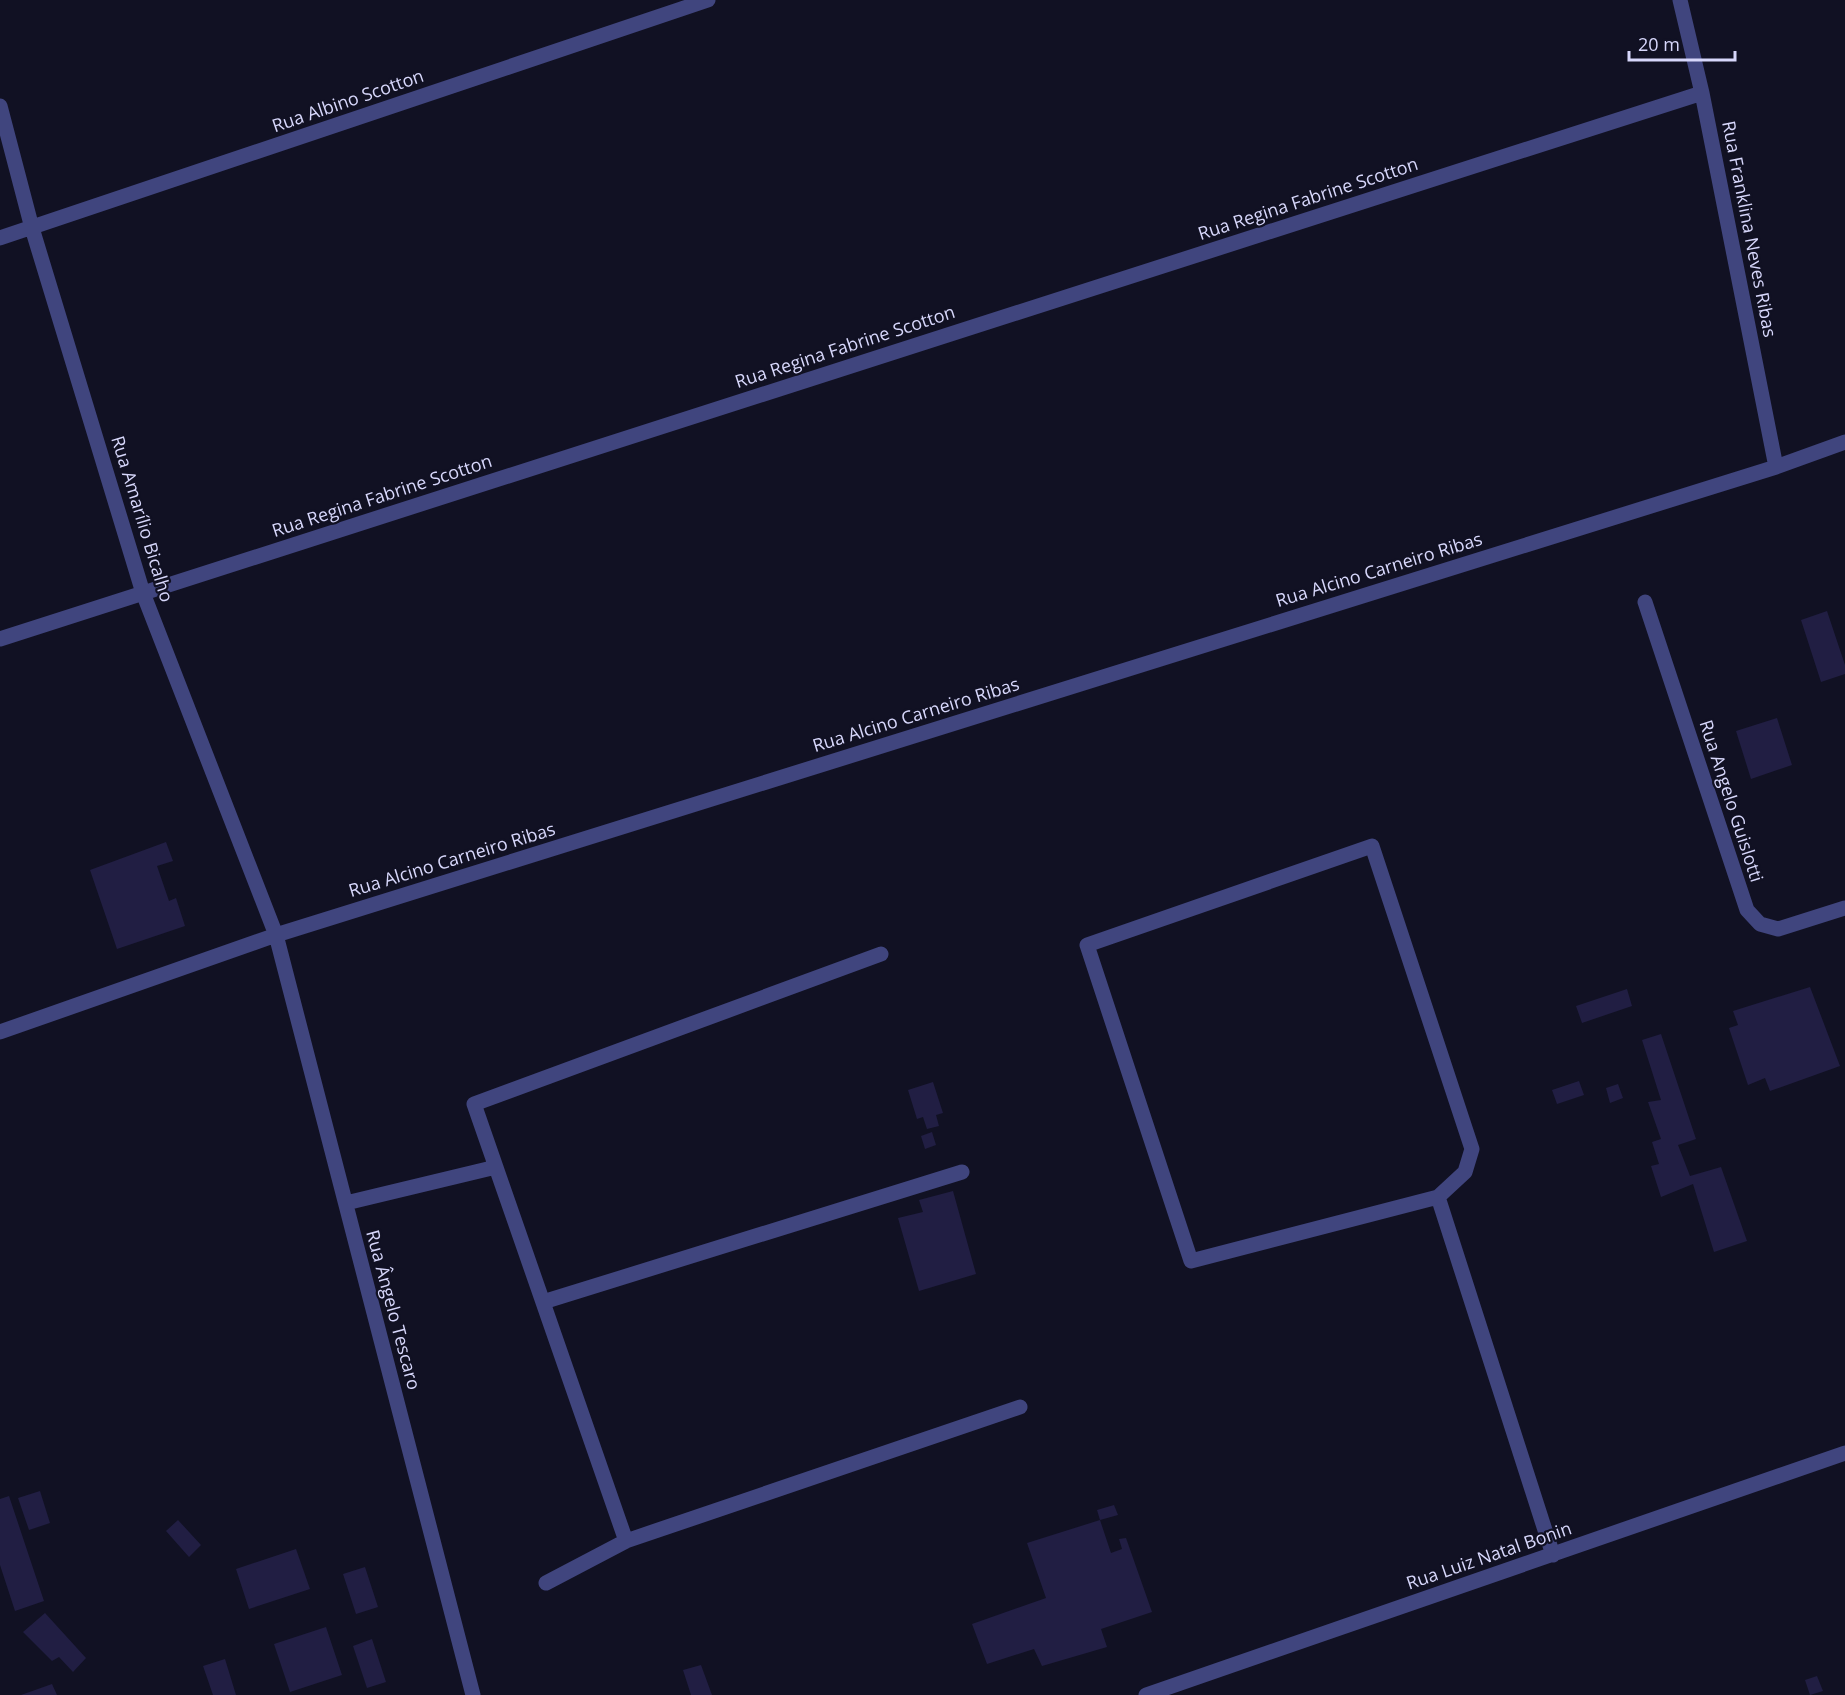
<svg xmlns="http://www.w3.org/2000/svg" width="1845" height="1695" font-family="'Open Sans',sans-serif">
  <style>
    .building { fill: #211e43 }
    .lines { fill: none; stroke-linecap: round; stroke-linejoin: round }
    .minor { stroke: #40457e; stroke-width: 15 }
    .labels { text-anchor: middle; stroke-width: 4.5; stroke-linejoin: round; paint-order: stroke }
    .street-label { font-size: 18px; fill: #d7d7fb; stroke: #111123 }
  </style>
  <rect width="100%" height="100%" fill="#111123"/>
  <path class="building" d="M1827 611 1845 665V674L1821 682 1801 620Z
    M1777 718 1792 765 1751 779 1736 731Z
    M166 842 173 861 157 866 169 901 176 898 185 926 117 949 90 870Z
    M1810 987 1840 1066 1770 1091 1765 1078 1748 1085 1729 1028 1738 1025 1733 1011Z
    M1627 989 1632 1006 1582 1023 1576 1006Z
    M1661 1034 1696 1139 1678 1145 1690 1176 1721 1167 1747 1241 1714 1252 1693 1184 1661 1197 1651 1166 1659 1164 1652 1142 1661 1139 1648 1102 1661 1100 1642 1040Z
    M1579 1081 1584 1095 1557 1104 1552 1090Z
    M933 1082 943 1113 936 1115 939 1126 927 1129 923 1117 917 1119 908 1090Z
    M1618 1084 1623 1098 1610 1103 1606 1088Z
    M932 1132 936 1145 925 1149 921 1136Z
    M953 1191 976 1274 919 1291 898 1218 923 1212 919 1200Z
    M40 1491 50 1523 29 1530 18 1498Z
    M9 1496 44 1601 15 1611 0 1565V1499Z
    M1114 1505 1118 1515 1100 1520 1097 1510Z
    M178 1520 201 1545 189 1557 166 1531Z
    M1100 1520 1111 1553 1122 1549 1119 1539 1126 1538 1152 1612 1101 1629 1107 1647 1042 1666 1034 1649 987 1664 972 1624 1046 1598 1027 1543Z
    M296 1549 310 1589 249 1609 236 1569Z
    M365 1567 378 1607 356 1614 343 1574Z
    M45 1613 86 1658 73 1672 59 1657 52 1661 23 1632Z
    M326 1627 342 1675 290 1692 274 1644Z
    M372 1639 386 1682 367 1688 353 1646Z
    M225 1659 236 1695H213L203 1666Z
    M701 1665 712 1695H691L683 1670Z
    M1817 1676 1823 1691 1810 1695 1805 1680Z
    M52 1684 57 1695H21Z"/>
  <g class="lines">
    <path class="minor" d="M1680 0 1702 93 1776 467
      M0 106 32 228 143 593 276 935 473 1695
      M0 238 708 0
      M1645 602 1747 910 1760 924 1778 929 1845 908
      M0 639 1702 93
      M1372 846 1472 1149 1465 1172 1438 1197 1191 1261 1087 945Z
      M0 1032 276 935 1776 467 1845 442
      M1438 1197 1553 1555
      M346 1203 496 1167
      M543 1302 962 1172
      M626 1541 474 1104 881 954
      M546 1583 626 1541 1020 1407
      M1146 1695 1845 1453"/>
  </g>
  <g class="labels">
    <g class="street-label">
      <text transform="translate(348 101) rotate(-19)" y="6">Rua Albino Scotton</text>
      <text transform="translate(1308 199) rotate(-18)" y="6">Rua Regina Fabrine Scotton</text>
      <text transform="translate(1749 229) rotate(79)" y="6">Rua Franklina Neves Ribas</text>
      <text transform="translate(845 347) rotate(-18)" y="6">Rua Regina Fabrine Scotton</text>
      <text transform="translate(382 496) rotate(-18)" y="6">Rua Regina Fabrine Scotton</text>
      <text transform="translate(142 519) rotate(73)" y="6">Rua Amarílio Bicalho</text>
      <text transform="translate(1379 570) rotate(-17)" y="6">Rua Alcino Carneiro Ribas</text>
      <text transform="translate(916 715) rotate(-17)" y="6">Rua Alcino Carneiro Ribas</text>
      <text transform="translate(1731 801) rotate(72)" y="6">Rua Angelo Guislotti</text>
      <text transform="translate(452 860) rotate(-17)" y="6">Rua Alcino Carneiro Ribas</text>
      <text transform="translate(393 1310) rotate(75)" y="6">Rua Ângelo Tescaro</text>
      <text transform="translate(1489 1556) rotate(-19)" y="6">Rua Luiz Natal Bonin</text>
    </g>
  </g>
  <path d="M1629 51v9h106v-9" fill="none" stroke="#d7d7fb" stroke-width="3"/>
  <text x="1638" y="51" font-size="18" fill="#d7d7fb" stroke="#111123" stroke-width="4.5" paint-order="stroke">20 m</text>
</svg>
